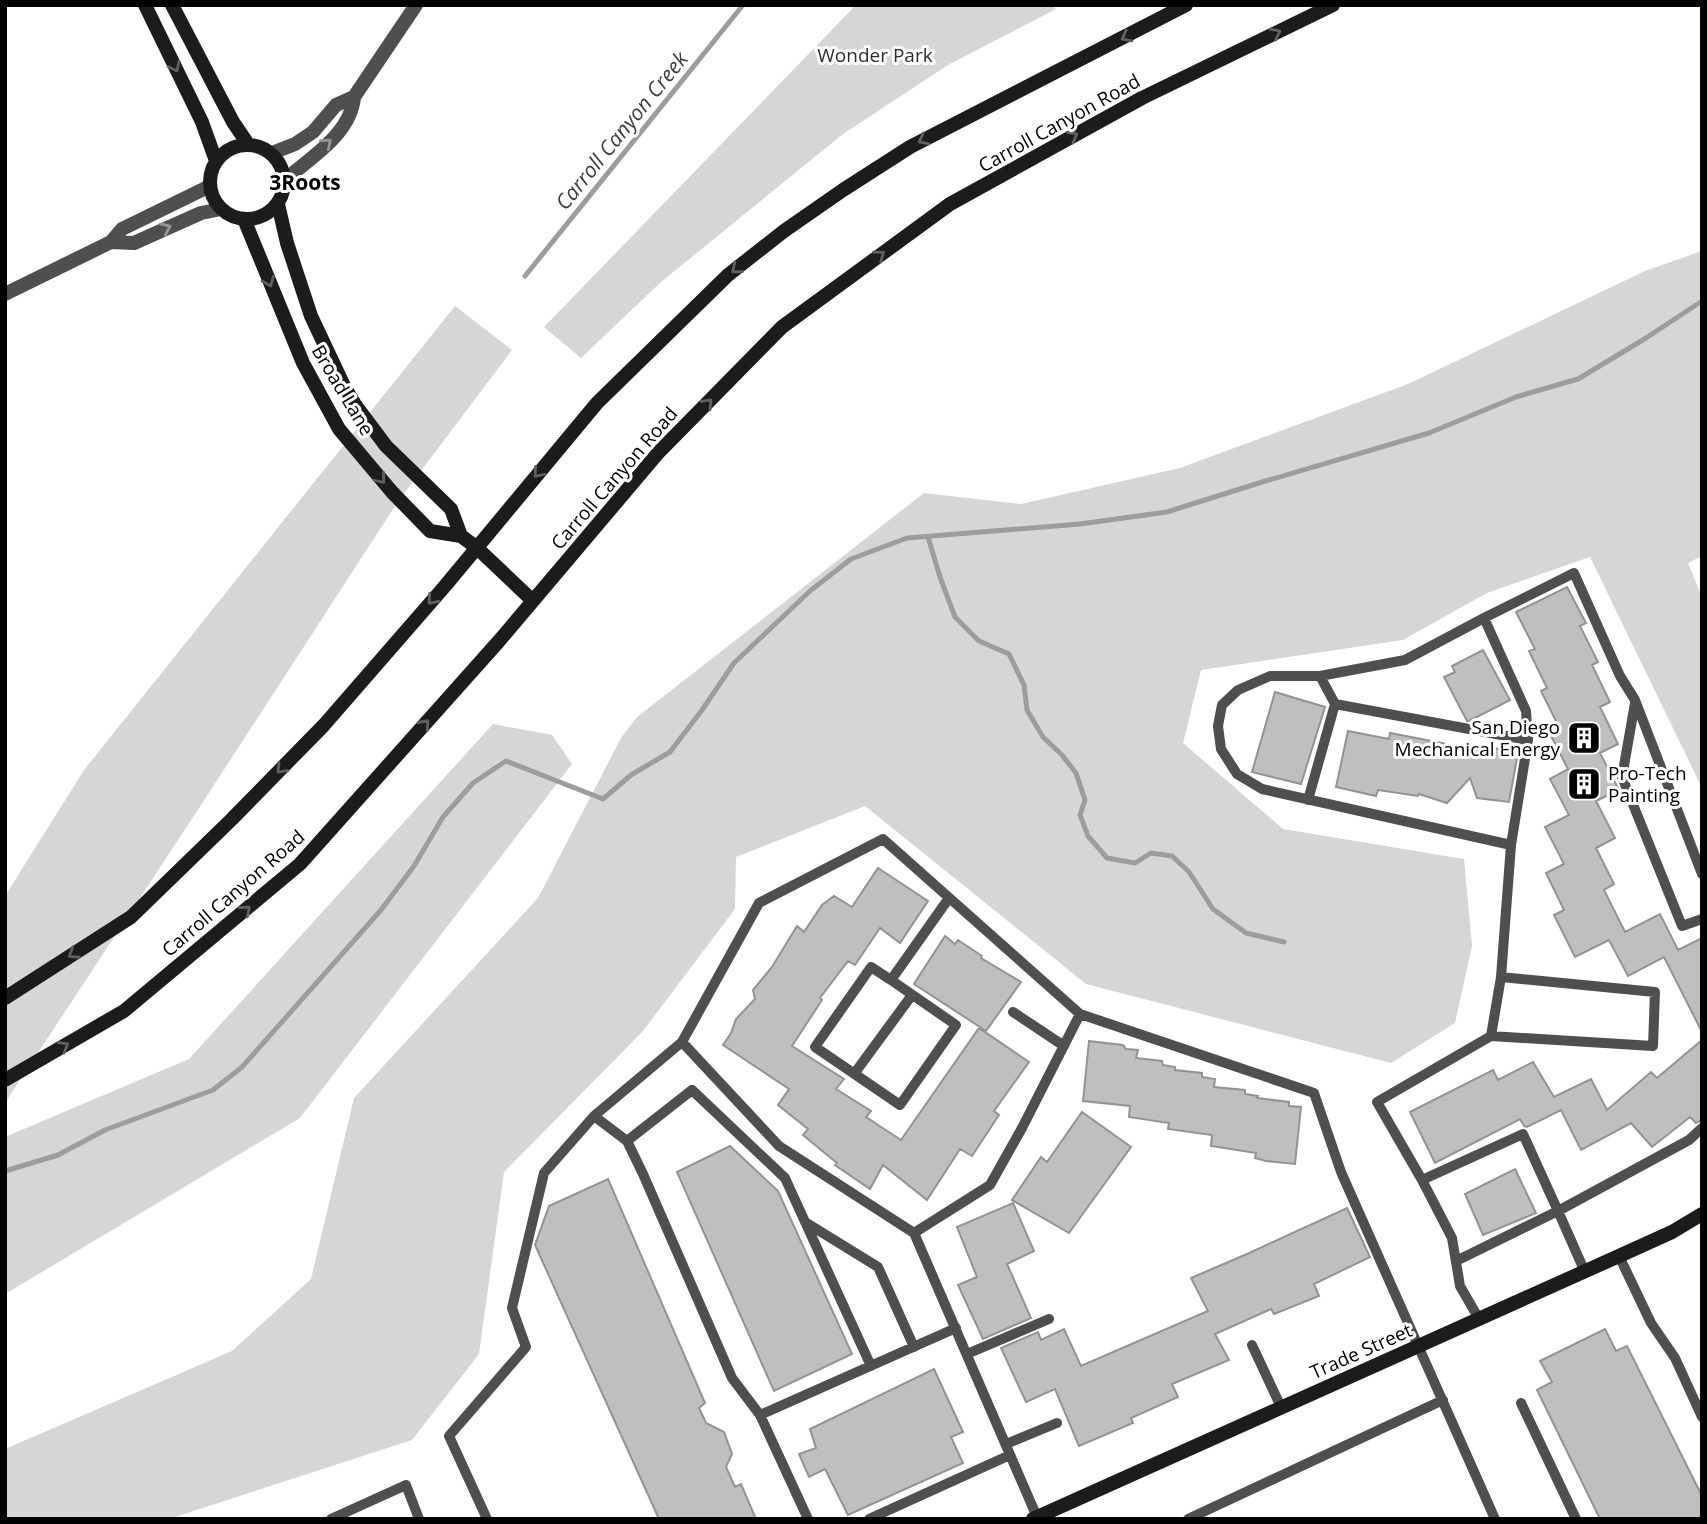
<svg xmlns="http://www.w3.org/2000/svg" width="1707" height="1524" font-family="'Open Sans',sans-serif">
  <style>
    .green { fill: #d6d6d6 }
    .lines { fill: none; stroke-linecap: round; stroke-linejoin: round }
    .stream { stroke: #9d9d9d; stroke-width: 5 }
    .building { fill: #bfbfbf; stroke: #939393; stroke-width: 2 }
    .lane { stroke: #4f4f4f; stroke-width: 10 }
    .street { stroke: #4f4f4f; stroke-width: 14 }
    .secondary { stroke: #1c1c1c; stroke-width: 14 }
    .oneway { stroke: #606060 }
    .oneway2 { stroke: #959595 }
    .labels { text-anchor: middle; stroke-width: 6; stroke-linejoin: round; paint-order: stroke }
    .park-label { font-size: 19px; fill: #2d2d2d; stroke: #fff }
    .street-label { font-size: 19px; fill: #000; stroke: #fff }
    .poi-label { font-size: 19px; fill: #000; stroke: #fff; text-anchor: end }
    .water-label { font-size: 21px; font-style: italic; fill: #3e3e3e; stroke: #fff }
    .neighbourhood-label { font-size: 21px; font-weight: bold; fill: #000; stroke: #fff }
  </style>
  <rect width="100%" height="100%" fill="#fff"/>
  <path class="green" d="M856 5H1052L1056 9 948 65 843 134 661 282 581 358 544 327Z
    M1702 251V556L1688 563 1702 597V788L1590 557 1487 593 1403 640 1201 670 1183 743 1283 829 1464 859 1472 946 1455 1023 1391 1063 1086 984 865 806 736 857 735 909 643 1031 504 1172 479 1354 412 1440 169 1519H5V1449L232 1351 311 1279 354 1098 538 898 621 738 637 717 924 493 1021 504 1180 468 1408 384 1645 271Z
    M455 306 512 350 399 500 203 802 5 1103V896L84 770Z
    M493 724 552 735 572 764 300 1118 5 1294V1137L189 1059Z"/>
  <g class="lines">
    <path class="stream" d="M525 276 743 5
      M928 537 940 577 955 617 979 641 1009 654 1024 685 1027 710 1043 737 1062 755 1076 773 1085 800 1080 815 1088 836 1107 858 1135 863 1151 853 1172 856 1189 872 1213 909 1246 933 1284 942
      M5 1171 58 1155 105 1130 213 1090 242 1067 381 910 414 866 443 817 473 783 506 761 603 799 631 775 670 752 702 710 734 663 810 591 851 559 907 538 1080 524 1167 512 1259 483 1429 433 1516 397 1578 379 1646 338 1702 301"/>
  </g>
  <path class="building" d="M1567 587 1586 623 1580 626 1598 662 1592 665 1610 702 1600 707 1618 744 1600 753 1619 790 1596 801 1615 838 1596 848 1614 884 1604 890 1625 932 1660 914 1678 950 1702 938V1032L1664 957 1628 976 1609 940 1575 957 1554 915 1564 910 1546 873 1564 864 1545 827 1569 815 1550 779 1568 769 1549 732 1559 727 1541 691 1547 688 1529 651 1535 649 1516 612Z
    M1483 650 1510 700 1469 721H1467L1444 677 1455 672 1452 666Z
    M1275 692 1325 707 1301 784 1252 772Z
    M1348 731 1389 739 1390 733 1483 751 1480 745 1518 753 1509 802 1477 798 1470 778 1447 803 1419 794 1418 796 1378 790 1376 796 1336 787Z
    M878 868 928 901 900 943 880 928 855 965 848 961 820 998 822 1000 792 1046 844 1079 836 1089 871 1111 866 1117 901 1140 979 1028 1029 1062 994 1111 999 1115 972 1156 960 1149 927 1200 883 1165 870 1189 835 1165 837 1163 803 1135 808 1129 778 1105 789 1089 723 1045 731 1033 736 1019 755 999 753 990 772 967 797 926 804 932 822 905 834 896 852 907Z
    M945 936 955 944 958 940 982 956 981 958 1021 982 986 1031 914 984Z
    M1702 1040V1120L1696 1123 1690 1117 1652 1147 1631 1123 1581 1150 1561 1110 1527 1127 1524 1126 1520 1119 1435 1163 1410 1112 1493 1070 1498 1080 1533 1062 1554 1097 1591 1079 1607 1110 1651 1072 1657 1078Z
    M1089 1041 1123 1045 1126 1049 1138 1050 1136 1058 1162 1061 1163 1065 1175 1067V1070L1202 1073V1077L1215 1079 1214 1087 1245 1090V1094L1258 1096 1257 1098 1289 1102V1106L1301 1107 1295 1164 1266 1161 1255 1158 1256 1153 1211 1146 1212 1135 1168 1129 1169 1123 1129 1117 1130 1106 1083 1101Z
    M1082 1112 1131 1147 1069 1233 1012 1200 1041 1157 1047 1162Z
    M730 1146 778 1191 852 1354 774 1391 677 1172Z
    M1515 1169 1536 1213 1483 1235 1465 1194Z
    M608 1179 705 1403 699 1408 706 1423 724 1432 732 1454 726 1467 735 1487 741 1484 756 1519H659L535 1245 549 1206Z
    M1013 1203 1034 1251 1007 1264 1031 1318 983 1339 958 1285 977 1277 957 1227Z
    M1347 1208 1370 1257 1314 1284 1319 1296 1274 1314 1271 1309 1215 1334 1229 1360 1172 1384 1178 1397 1131 1418 1133 1423 1079 1446 1055 1389 1026 1402 1001 1348 1038 1332 1041 1340 1064 1329 1081 1366 1208 1311 1191 1278 1247 1254Z
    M1605 1329 1616 1351 1627 1346 1702 1496V1519H1600L1537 1390 1552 1382 1540 1361Z
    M934 1369 963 1432 951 1437 963 1463 848 1515 825 1469 809 1477 799 1454 816 1448 810 1429Z"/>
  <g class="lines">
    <path class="lane" d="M1320 676 1405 660 1484 618
      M1635 703 1622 777 1682 926 1702 919
      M1308 800 1335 704
      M1511 845 1262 789 1237 774 1221 749 1218 726 1222 705 1238 690 1270 676H1320L1335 704 1528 740
      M891 980 871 967 815 1047 900 1105 956 1025 891 980 949 898
      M1013 1012 1064 1046
      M1080 1014 1314 1093 1341 1172 1495 1519
      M1491 1036 1501 977
      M682 1042 759 903 883 839 1080 1014 1022 1128 990 1185 914 1233
      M854 1074 912 995
      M627 1141 692 1090 785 1178 871 1366
      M1422 1180 1523 1134 1558 1211 1689 1140 1702 1128
      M805 1222 878 1267 914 1347
      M1619 1256 1651 1323 1675 1358 1702 1417
      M1456 1261 1558 1211 1585 1272
      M1479 1319 1460 1286 1452 1238 1422 1180 1377 1102 1491 1036 1653 1046 1655 992 1501 977 1511 845 1528 740 1526 711 1484 618 1574 573 1620 676 1635 700 1702 874
      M1252 1345 1281 1407
      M967 1354 1049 1319
      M1521 1403 1576 1519
      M760 1415 956 1328
      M1006 1444 1057 1423
      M331 1519 406 1485 419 1519
      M487 1519 449 1436 526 1347 512 1308 544 1173 594 1116
      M808 1519 760 1415 732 1378 643 1174 627 1141 594 1116 682 1042 779 1146 914 1233 1037 1517
      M869 1519 1010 1455
      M1188 1519 1443 1400"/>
    <path class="street" d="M272 153 295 144 313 132 336 105 354 97
      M285 180C311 157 351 134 354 97L416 5
      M111 242 134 243 201 213 221 209
      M5 294 111 242 122 229 210 186"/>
    <path class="secondary" d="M145 5 202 122 216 161
      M172 5 233 122 248 144
      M210 182a37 37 0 1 1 74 0a37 37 0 1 1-74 0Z
      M278 204 287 243 311 316 344 386 356 406 386 446 451 509 461 536
      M244 219 303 363 339 429 392 492 430 531 461 536 476 547 533 601
      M5 998 131 917 232 819 324 725 445 586 597 403 728 275 784 231 843 190 910 147 1186 5
      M5 1080 124 1011 300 864 499 641 658 453 782 327 950 204 1142 98 1333 5
      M1033 1519 1619 1256 1672 1232 1702 1214"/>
  </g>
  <defs><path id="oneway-chevron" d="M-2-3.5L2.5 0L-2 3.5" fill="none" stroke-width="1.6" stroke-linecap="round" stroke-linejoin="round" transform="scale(1.75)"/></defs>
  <g class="oneway">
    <use href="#oneway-chevron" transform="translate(1276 33) rotate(-26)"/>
    <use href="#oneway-chevron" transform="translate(1126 37) rotate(152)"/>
    <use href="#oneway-chevron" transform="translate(175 67) rotate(64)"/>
    <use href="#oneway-chevron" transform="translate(1073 136) rotate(-29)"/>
    <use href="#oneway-chevron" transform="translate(923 140) rotate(153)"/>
    <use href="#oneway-chevron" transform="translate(880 255) rotate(-36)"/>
    <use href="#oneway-chevron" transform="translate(736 269) rotate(141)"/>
    <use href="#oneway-chevron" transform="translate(269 282) rotate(68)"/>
    <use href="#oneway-chevron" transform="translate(708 403) rotate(-46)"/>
    <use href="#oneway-chevron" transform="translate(538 473) rotate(130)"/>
    <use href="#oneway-chevron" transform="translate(381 479) rotate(50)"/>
    <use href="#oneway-chevron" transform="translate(432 600) rotate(131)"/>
    <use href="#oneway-chevron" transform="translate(425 724) rotate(-48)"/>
    <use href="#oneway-chevron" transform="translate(281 769) rotate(134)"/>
    <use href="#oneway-chevron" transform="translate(246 910) rotate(-40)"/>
    <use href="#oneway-chevron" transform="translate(73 954) rotate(147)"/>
    <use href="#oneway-chevron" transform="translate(64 1046) rotate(-30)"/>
  </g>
  <g class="oneway2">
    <use href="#oneway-chevron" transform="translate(327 143) rotate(-41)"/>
    <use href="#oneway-chevron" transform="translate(166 228) rotate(-24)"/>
  </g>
  <defs>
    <symbol id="building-square" viewBox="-11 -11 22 22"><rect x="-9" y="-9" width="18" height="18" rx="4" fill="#000" stroke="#fff"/><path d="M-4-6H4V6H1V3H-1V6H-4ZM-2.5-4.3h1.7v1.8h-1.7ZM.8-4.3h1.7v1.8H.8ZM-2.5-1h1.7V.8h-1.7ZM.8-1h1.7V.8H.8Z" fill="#fff"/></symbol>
  </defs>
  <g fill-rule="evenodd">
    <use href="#building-square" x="1565" y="719" width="38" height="38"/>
    <use href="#building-square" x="1565" y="765" width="38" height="38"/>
  </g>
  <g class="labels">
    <g class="park-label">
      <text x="875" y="62">Wonder Park</text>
    </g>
    <g class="street-label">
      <text transform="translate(1059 123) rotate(-29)" y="7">Carroll Canyon Road</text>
      <text transform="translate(343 390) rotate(59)" y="7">Broad Lane</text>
      <text transform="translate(614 478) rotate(-49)" y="7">Carroll Canyon Road</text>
      <text transform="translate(233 893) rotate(-41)" y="7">Carroll Canyon Road</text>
      <text transform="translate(1361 1351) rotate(-24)" y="7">Trade Street</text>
    </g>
    <g class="poi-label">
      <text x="1560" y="734">San Diego<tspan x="1560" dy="22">Mechanical Energy</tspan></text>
      <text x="1608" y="780" text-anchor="start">Pro-Tech<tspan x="1608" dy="22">Painting</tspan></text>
    </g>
    <g class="water-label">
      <text transform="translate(622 131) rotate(-51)" y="7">Carroll Canyon Creek</text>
    </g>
    <g class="neighbourhood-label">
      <text x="305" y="190">3Roots</text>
    </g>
  </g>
  <rect width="1707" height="1524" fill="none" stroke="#000000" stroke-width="14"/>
</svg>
